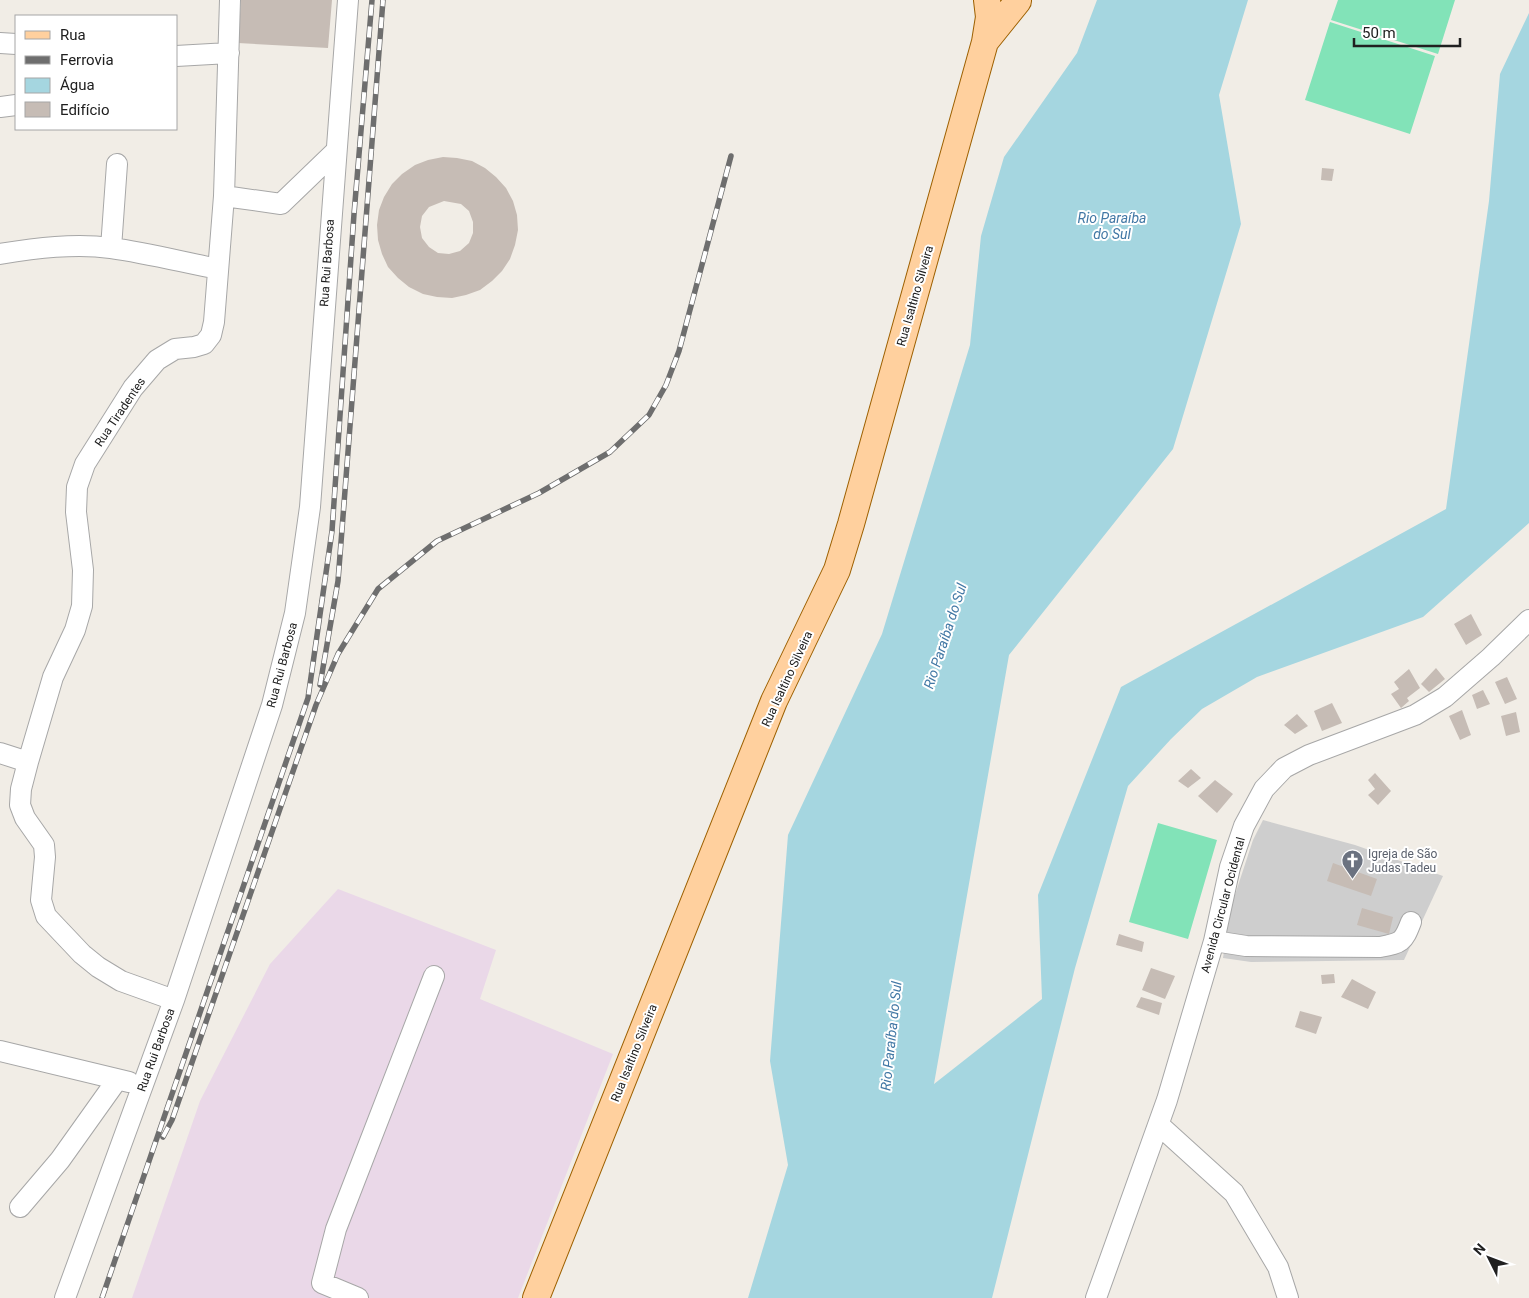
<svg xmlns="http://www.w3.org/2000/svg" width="1529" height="1298" font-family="Roboto,sans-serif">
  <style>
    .industrial { fill: #ead8e8 }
    .religious { fill: #cecece }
    .pitch { fill: #82e3b8 }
    .water { fill: #a5d6e0 }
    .building { fill: #c6bcb5; fill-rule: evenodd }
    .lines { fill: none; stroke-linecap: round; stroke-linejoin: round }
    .minor-casing { stroke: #a7a7a7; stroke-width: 22 }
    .major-casing { stroke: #9d6000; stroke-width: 28 }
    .minor { stroke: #fff; stroke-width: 20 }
    .major { stroke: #ffd09e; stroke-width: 26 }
    .rail-casing { stroke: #6e6e6e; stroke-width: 5.5 }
    .rail { stroke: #fff; stroke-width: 4; stroke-dasharray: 11; stroke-linecap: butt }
    .labels { text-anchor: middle; stroke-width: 4; stroke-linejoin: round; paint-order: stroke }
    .street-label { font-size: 12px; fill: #202020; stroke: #fff }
    .worship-label { font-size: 12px; fill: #5b616d; stroke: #fff; text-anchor: start }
    .water-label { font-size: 14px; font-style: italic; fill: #4278a5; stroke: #fff }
  </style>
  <rect width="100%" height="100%" fill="#f1ede6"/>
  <path class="industrial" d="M338 889 496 950 480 999 613 1054 518 1298H132L200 1101 270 964Z"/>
  <path class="religious" d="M1263 820 1355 845 1443 876 1404 960 1251 962 1223 958 1230 910 1253 840Z"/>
  <path class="pitch" d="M1338 0H1455L1438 54 1331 20Z
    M1330 22 1435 56 1410 134 1305 100Z
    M1158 823 1217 840 1188 939 1129 922Z"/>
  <path class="water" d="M1097 0H1248L1219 95 1241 224 1173 449 1009 655 934 1084 1042 999 1038 895 1121 687 1446 509 1489 201 1500 74 1529 13V523L1423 617 1257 677 1202 709 1171 739 1128 786 1075 968 992 1298H748L788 1165 770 1061 788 835 882 634 970 345 981 236 1004 157 1077 53Z"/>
  <path class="building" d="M241 0H332L328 48 238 43Z
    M443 157 457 158 472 161 485 168 496 177 506 188 513 201 517 215 518 230 515 245 510 259 502 271 492 281 480 290 466 295 452 298 437 297 423 294 409 287 398 278 388 267 382 254 378 240 377 225 379 210 384 197 392 184 402 174 415 165 428 160ZM444 201 461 204 469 211 473 222V233L469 243 460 251 449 254 438 253 429 247 422 238 420 227 422 216 429 207Z
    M1322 168 1334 169 1332 181 1321 180Z
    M1471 614 1482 635 1466 645 1454 624Z
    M1436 668 1445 679 1429 692 1421 684Z
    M1409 669 1420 688 1407 698 1409 701 1401 708 1391 694 1399 689 1394 682Z
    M1507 677 1517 699 1505 704 1495 682Z
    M1483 690 1490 704 1477 709 1472 695Z
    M1332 703 1342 723 1322 731 1314 711Z
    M1462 710 1471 735 1460 740 1449 716Z
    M1516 712 1520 732 1506 736 1501 716Z
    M1297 714 1308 726 1295 734 1284 725Z
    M1191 769 1201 778 1188 788 1178 781Z
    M1375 773 1391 791 1378 805 1368 795 1375 789 1368 780Z
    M1215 780 1233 794 1217 813 1198 796Z
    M1333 863 1377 879 1371 896 1327 881Z
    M1362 908 1393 917 1389 934 1357 925Z
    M1119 934 1144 942 1142 952 1116 945Z
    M1151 968 1175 976 1165 999 1142 990Z
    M1334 974 1335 983 1322 984 1321 975Z
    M1352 979 1376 992 1368 1009 1341 997Z
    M1141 997 1162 1003 1159 1015 1136 1007Z
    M1300 1011 1322 1017 1316 1034 1295 1027Z"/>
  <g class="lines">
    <defs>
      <path id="minor" d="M0 43 16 44
        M176 56 229 53
        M0 107 16 105
        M224 196 281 204 335 152
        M111 248 117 164
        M0 254C36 248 75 243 111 248 147 253 182 262 218 269
        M0 753 28 762
        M1214 941 1246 946 1380 947C1401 943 1403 943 1411 922
        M174 1000 121 981 98 967 82 954 46 916 41 900 45 857 44 845 25 818 20 805 21 789 28 762 53 677 75 630 82 606 83 570 76 512 77 487 85 464 133 388 157 360 175 349 194 347 204 344 211 335 214 322 224 196 230 0
        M0 1051 129 1082
        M1159 1125 1234 1193 1278 1267 1288 1298
        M20 1207 60 1160 117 1080
        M65 1298 174 1000 272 705 295 613 310 507 348 0
        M358 1298 322 1283 336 1229 434 976
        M1096 1298 1167 1100 1214 941 1230 867 1244 826 1264 789 1284 768 1309 755 1415 715 1445 697 1491 657 1529 620"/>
      <path id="major" d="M985 42 1018 1
        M536 1298 774 701 837 570 851 524 985 42 989 17 987 0"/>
    </defs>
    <use href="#minor" class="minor-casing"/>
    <use href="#major" class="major-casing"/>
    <use href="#minor" class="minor"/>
    <use href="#major" class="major"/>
    <defs>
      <path id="rail" d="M320 685 338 581 383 0
        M163 1137 172 1120 316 705 338 654 378 589 437 541 539 493 610 452 649 415 666 385 679 351 731 156
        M102 1298 308 698 332 531 354 214 372 0"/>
    </defs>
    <use href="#rail" class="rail-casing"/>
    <use href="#rail" class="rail"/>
  </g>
  <defs>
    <symbol id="church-pin" viewBox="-11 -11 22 30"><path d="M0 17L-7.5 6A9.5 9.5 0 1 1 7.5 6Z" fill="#6b7280" stroke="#fff"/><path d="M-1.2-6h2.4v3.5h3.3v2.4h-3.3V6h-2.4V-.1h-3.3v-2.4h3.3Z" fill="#fff"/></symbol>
  </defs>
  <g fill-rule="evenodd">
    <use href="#church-pin" x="1340" y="848" width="25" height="34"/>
  </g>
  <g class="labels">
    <g class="street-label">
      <text transform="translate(327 263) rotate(-86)" y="4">Rua Rui Barbosa</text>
      <text transform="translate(915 296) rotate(-74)" y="4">Rua Isaltino Silveira</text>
      <text transform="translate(120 412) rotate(-56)" y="4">Rua Tiradentes</text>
      <text transform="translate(282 665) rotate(-75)" y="4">Rua Rui Barbosa</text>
      <text transform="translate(787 679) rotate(-65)" y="4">Rua Isaltino Silveira</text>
      <text transform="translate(1223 905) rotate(-75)" y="4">Avenida Circular Ocidental</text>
      <text transform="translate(156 1050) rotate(-70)" y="4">Rua Rui Barbosa</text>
      <text transform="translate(634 1053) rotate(-68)" y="4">Rua Isaltino Silveira</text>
    </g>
    <g class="worship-label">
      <text x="1368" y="858">Igreja de São<tspan x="1368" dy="14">Judas Tadeu</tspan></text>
    </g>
    <g class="water-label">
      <text x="1112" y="223">Rio Paraíba<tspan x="1112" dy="16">do Sul</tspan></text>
      <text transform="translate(945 636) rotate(-72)" y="5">Rio Paraíba do Sul</text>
      <text transform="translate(891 1036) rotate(-84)" y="5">Rio Paraíba do Sul</text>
    </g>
  </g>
  <rect x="15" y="15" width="162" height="115" fill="#ffffff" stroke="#a6a6a6"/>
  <rect x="25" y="31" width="25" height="8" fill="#ffd09e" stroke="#a6a6a6"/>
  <text x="60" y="40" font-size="15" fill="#202020">Rua</text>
  <rect x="25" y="56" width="25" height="8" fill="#6e6e6e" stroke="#a6a6a6"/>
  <text x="60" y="65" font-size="15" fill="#202020">Ferrovia</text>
  <rect x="25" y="78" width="25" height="15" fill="#a5d6e0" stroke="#a6a6a6"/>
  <text x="60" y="90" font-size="15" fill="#202020">Água</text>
  <rect x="25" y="102" width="25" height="15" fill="#c6bcb5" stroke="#a6a6a6"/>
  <text x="60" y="115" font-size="15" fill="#202020">Edifício</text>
  <g transform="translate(1489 1258) rotate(312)" stroke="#ffffff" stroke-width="4" paint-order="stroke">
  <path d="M0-4L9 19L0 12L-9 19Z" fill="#202020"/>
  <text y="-8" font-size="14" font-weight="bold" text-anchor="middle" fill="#202020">N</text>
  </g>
  <path d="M1354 38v8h106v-8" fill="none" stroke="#202020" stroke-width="2.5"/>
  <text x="1362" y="38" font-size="15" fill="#202020" stroke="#ffffff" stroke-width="4" paint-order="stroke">50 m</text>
</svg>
